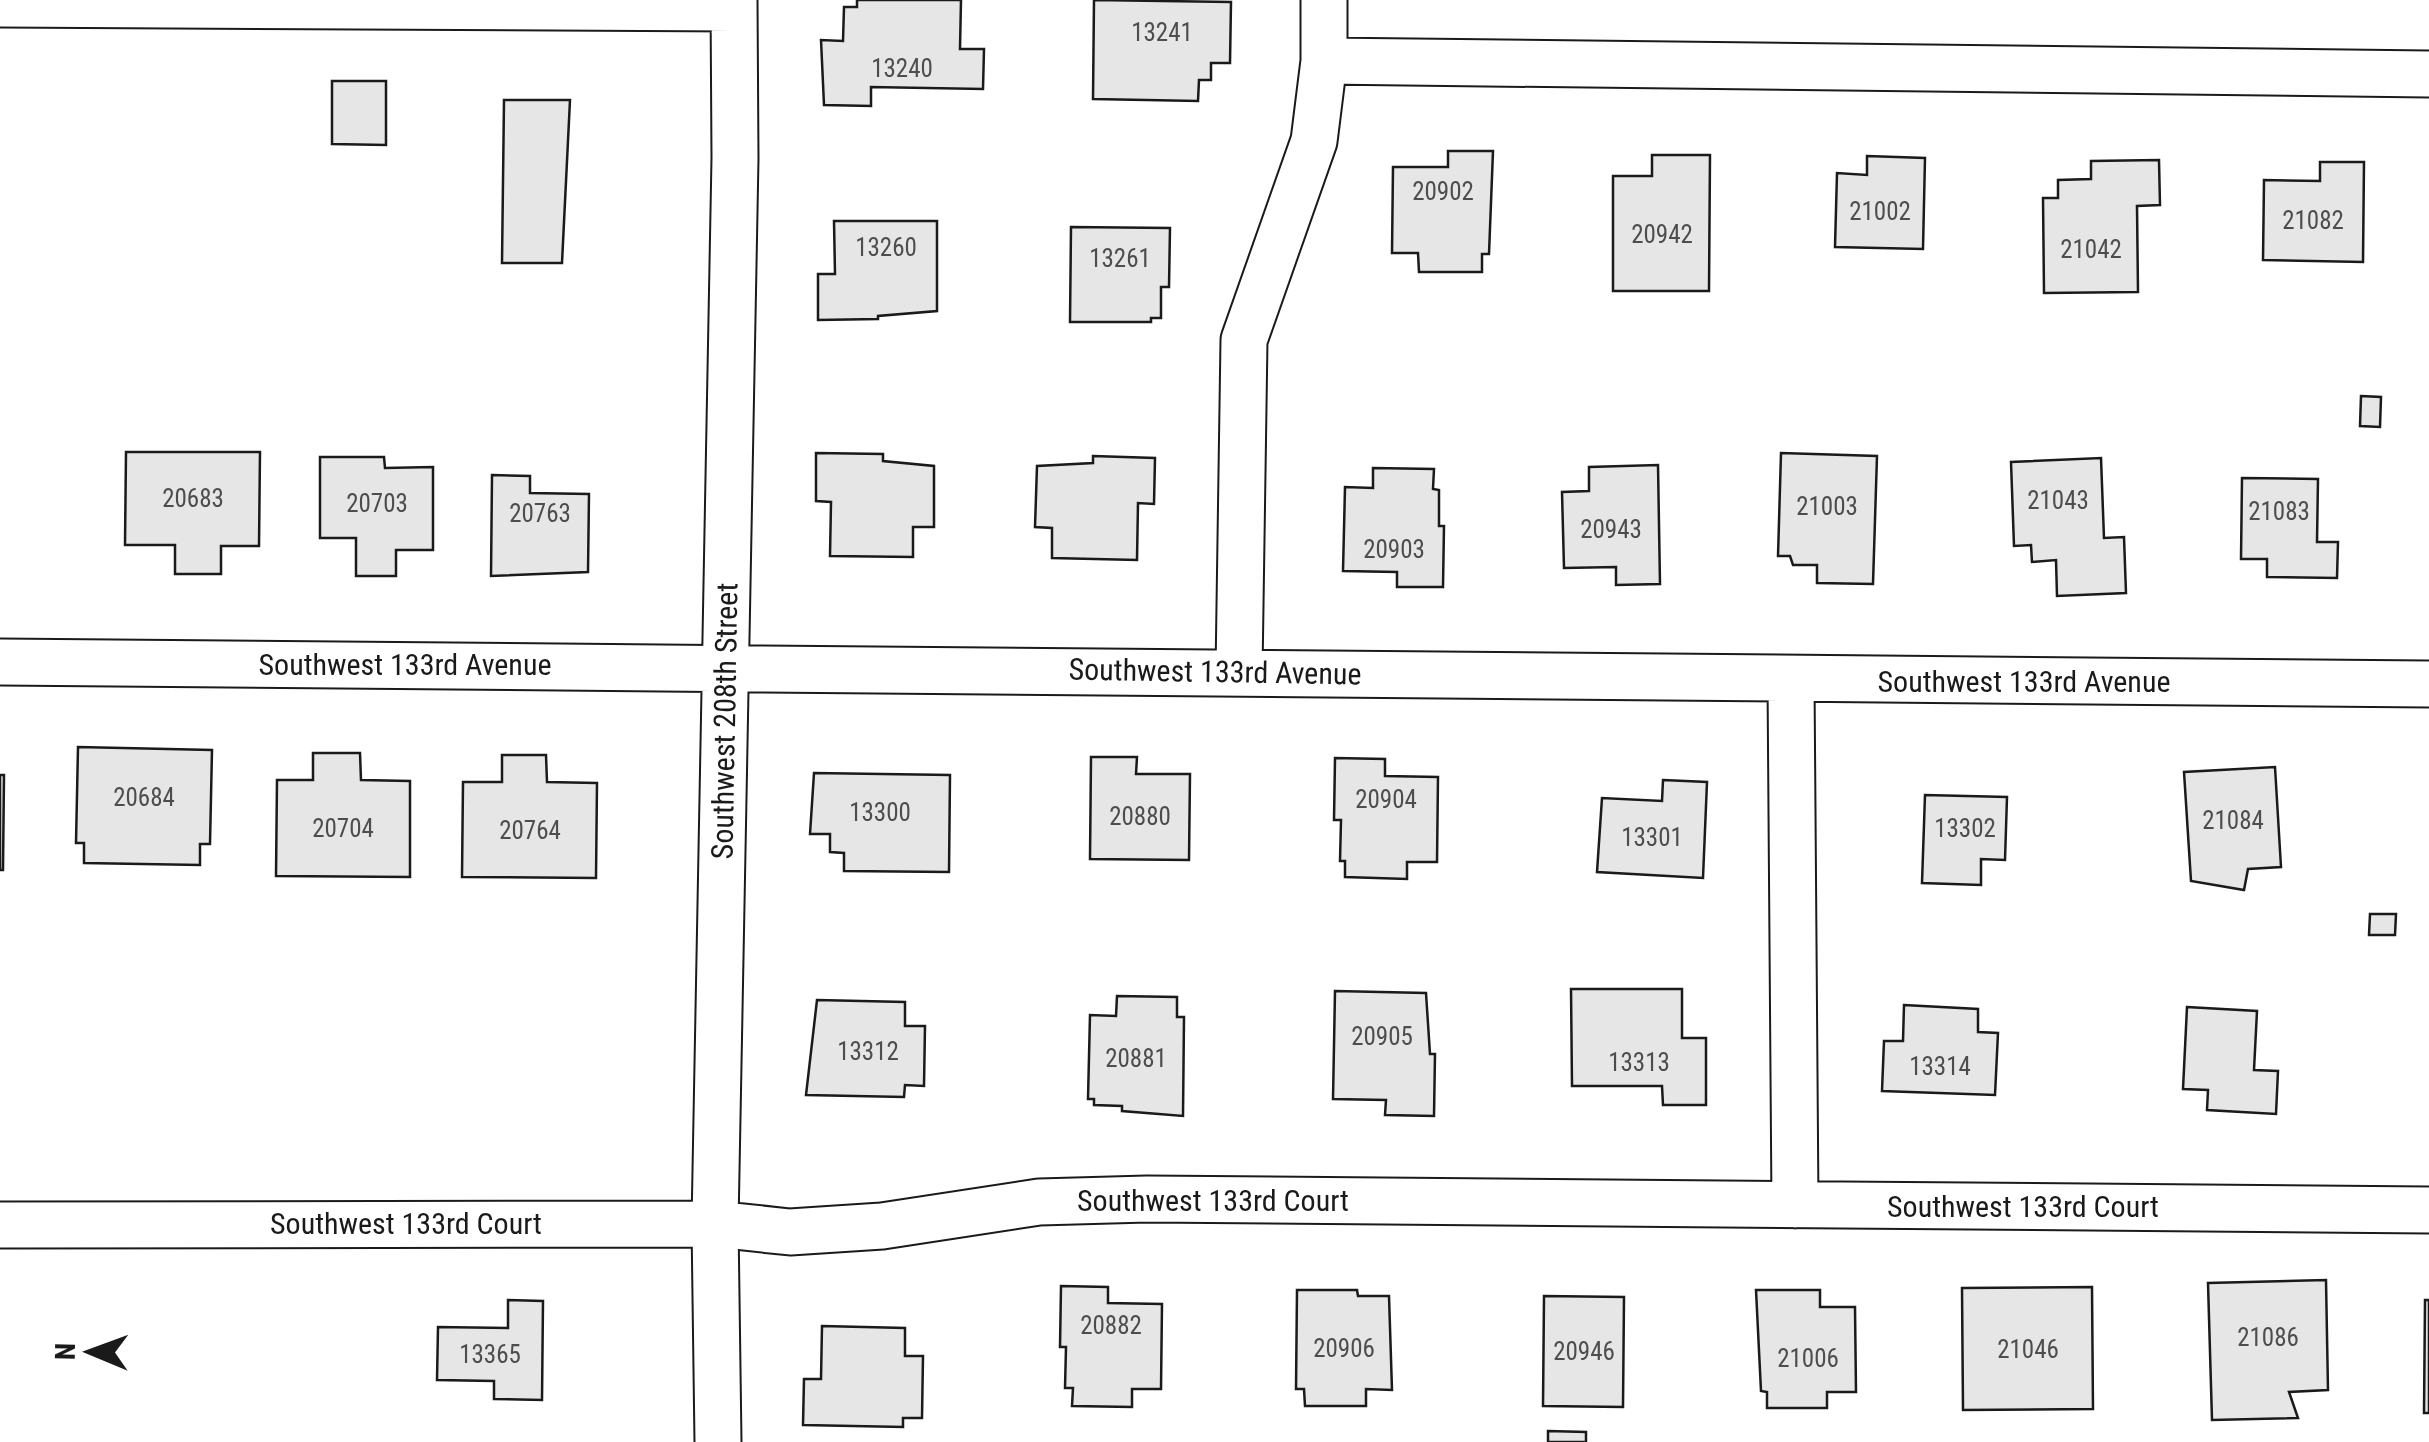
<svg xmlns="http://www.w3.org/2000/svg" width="2429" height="1442" font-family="'Roboto Condensed',sans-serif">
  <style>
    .building { fill: #e6e6e6; stroke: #1a1a1a; stroke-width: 2.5 }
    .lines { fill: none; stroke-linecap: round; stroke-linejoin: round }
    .minor-casing { stroke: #1a1a1a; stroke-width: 49 }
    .minor { stroke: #fff; stroke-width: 45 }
    .labels { text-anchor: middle; stroke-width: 8; stroke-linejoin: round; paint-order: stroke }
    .number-label { font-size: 25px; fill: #4d4d4d }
    .street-label { font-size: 30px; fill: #1a1a1a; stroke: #fff }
  </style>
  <rect width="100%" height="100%" fill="#fff"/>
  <path class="building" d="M857 0H961L960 49H984L983 89 871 87V106L824 105 821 40 843 41 844 7H857Z
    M1094 0 1231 2 1230 63H1211V80H1199L1198 101 1093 99Z
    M332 81H386V145L332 144Z
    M504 100H570L562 263H502Z
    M1448 151H1493L1489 254H1482V272H1419L1418 253H1392L1393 167H1448Z
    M1652 155H1710L1709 291H1613V176H1652Z
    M1867 156 1925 158 1923 249 1835 247 1837 173 1867 175Z
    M2159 160 2160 205 2137 206 2138 292 2044 293 2043 198H2058V180L2091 179V161Z
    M2320 162H2364L2363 262 2263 260 2264 180 2320 181Z
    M834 221H937V311L878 316V319L818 320V274H835Z
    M1071 227 1170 228 1169 287H1161V318H1151V322H1070Z
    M2361 396 2381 397 2380 427 2360 426Z
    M126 452H260L259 546H221V574H175V545H125Z
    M816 453 883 454V461L934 466V527H913V557L830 556 831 502 816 501Z
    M1781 453 1877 456 1873 584 1817 583V565H1793L1790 556H1778Z
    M1093 456 1155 458 1154 504 1138 503 1137 560 1052 558V528L1035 527 1037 466 1093 463Z
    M320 457H384L385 468 433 467V550H396V576H356V538H320Z
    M2101 458 2104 538 2124 537 2126 593 2057 596 2056 560 2032 562 2031 545 2014 546 2011 462Z
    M1658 465 1660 584 1616 585V567L1564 568 1562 492 1589 491V467Z
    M1373 468 1434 469 1433 489 1439 490V526H1444L1443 587H1397V572L1343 571 1345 487 1373 488Z
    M492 475 530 476V493L589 494 588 572 491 576Z
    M2242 478 2318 479 2317 542H2338L2337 578 2267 577V559H2241Z
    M78 747 212 750 210 844H200V865L84 863V843H76Z
    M313 753H360L361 780 410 781V877L276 876 277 780H313Z
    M502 755H546L547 782 597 783 596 878 462 877 463 782H502Z
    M1091 757H1137L1136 774H1190L1189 860 1090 859Z
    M1335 758 1385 759V776L1438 777 1437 862H1407V879L1345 877V861H1340L1341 820H1334Z
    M2275 767 2281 867 2248 869 2244 890 2191 881 2184 772Z
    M814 773 950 775 949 872 844 871V853L830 852V834H810Z
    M0 775H4L3 870H0Z
    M1663 780 1707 782 1703 878 1597 872 1602 798 1662 801Z
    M1925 795 2007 797 2005 860 1981 859V885L1922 883Z
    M2370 914H2396L2395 935H2369Z
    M1571 989H1682V1038H1706V1105H1663L1662 1086H1572Z
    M1335 991 1426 993 1430 1054H1435L1434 1116 1385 1115 1386 1100 1333 1099Z
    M1117 996 1177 997V1017H1184L1183 1116 1122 1111V1106L1094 1105V1099H1088L1090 1015 1116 1016Z
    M817 1000 905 1002V1026H925L924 1086 905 1085 904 1097 806 1095Z
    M1904 1005 1978 1009V1032L1998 1033 1995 1095 1882 1091 1884 1041H1903Z
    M2187 1007 2257 1011 2254 1070 2278 1071 2276 1114 2207 1110 2208 1090 2183 1089Z
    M2326 1280 2328 1390 2289 1392 2298 1418 2212 1420 2208 1283Z
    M1061 1286 1108 1287V1303L1162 1304 1161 1389H1132V1407L1072 1406 1073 1388H1065L1066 1347H1060Z
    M2092 1287 2093 1409 1963 1410 1962 1288Z
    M1297 1290H1357L1358 1296H1389L1392 1390 1366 1389V1406H1305L1304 1389H1296Z
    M1756 1290H1820V1307H1855L1856 1392H1827V1408H1767V1392L1761 1391Z
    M1544 1296 1624 1297 1623 1407 1543 1406Z
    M508 1300 543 1301 542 1400 494 1399V1381L437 1380 438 1327 508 1328Z
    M2425 1300H2429V1413H2424Z
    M822 1326 905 1328V1356H923L922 1418H903V1427L803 1425 804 1379H821Z
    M1548 1431 1586 1432V1442H1548Z"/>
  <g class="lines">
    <defs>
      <path id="minor" d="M0 4 734 8
        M1324 61 2429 74
        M0 662 2429 684
        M1239 672 1244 340 1314 141 1324 61V0
        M1791 681 1795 1205
        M0 1225 715 1224 790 1232 882 1226 1039 1202 1147 1199 2429 1210
        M718 1442 715 1224 735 158 734 0"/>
    </defs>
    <use href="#minor" class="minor-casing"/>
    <use href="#minor" class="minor"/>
  </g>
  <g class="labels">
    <g class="number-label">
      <text x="1162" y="41">13241</text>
      <text x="902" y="77">13240</text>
      <text x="1443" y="200">20902</text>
      <text x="1880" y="220">21002</text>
      <text x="2313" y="229">21082</text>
      <text x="1662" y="243">20942</text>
      <text x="886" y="256">13260</text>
      <text x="2091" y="258">21042</text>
      <text x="1120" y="267">13261</text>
      <text x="193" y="507">20683</text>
      <text x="2058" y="509">21043</text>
      <text x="377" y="512">20703</text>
      <text x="1827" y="515">21003</text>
      <text x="2279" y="520">21083</text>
      <text x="540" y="522">20763</text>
      <text x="1611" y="538">20943</text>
      <text x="1394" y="558">20903</text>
      <text x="144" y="806">20684</text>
      <text x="1386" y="808">20904</text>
      <text x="880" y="821">13300</text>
      <text x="1140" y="825">20880</text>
      <text x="2233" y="829">21084</text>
      <text x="343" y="837">20704</text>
      <text x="1965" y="837">13302</text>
      <text x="530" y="839">20764</text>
      <text x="1652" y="846">13301</text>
      <text x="1382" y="1045">20905</text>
      <text x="868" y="1060">13312</text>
      <text x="1136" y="1067">20881</text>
      <text x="1639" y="1071">13313</text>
      <text x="1940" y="1075">13314</text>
      <text x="1111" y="1334">20882</text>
      <text x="2268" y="1346">21086</text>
      <text x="1344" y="1357">20906</text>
      <text x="2028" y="1358">21046</text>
      <text x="1584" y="1360">20946</text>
      <text x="490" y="1363">13365</text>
      <text x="1808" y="1367">21006</text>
    </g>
    <g class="street-label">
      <text x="405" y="675">Southwest 133rd Avenue</text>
      <text transform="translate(1215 672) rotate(1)" y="10">Southwest 133rd Avenue</text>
      <text x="2024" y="692">Southwest 133rd Avenue</text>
      <text transform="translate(725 721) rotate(-89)" y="10">Southwest 208th Street</text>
      <text x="1213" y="1211">Southwest 133rd Court</text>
      <text x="2023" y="1217">Southwest 133rd Court</text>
      <text x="406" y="1234">Southwest 133rd Court</text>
    </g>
  </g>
  <g transform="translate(90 1352) rotate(271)" stroke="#ffffff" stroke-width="8" paint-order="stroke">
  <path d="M0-8L18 38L0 25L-18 38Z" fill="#1a1a1a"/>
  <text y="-15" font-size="28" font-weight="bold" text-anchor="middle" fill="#1a1a1a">N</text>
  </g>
</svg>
